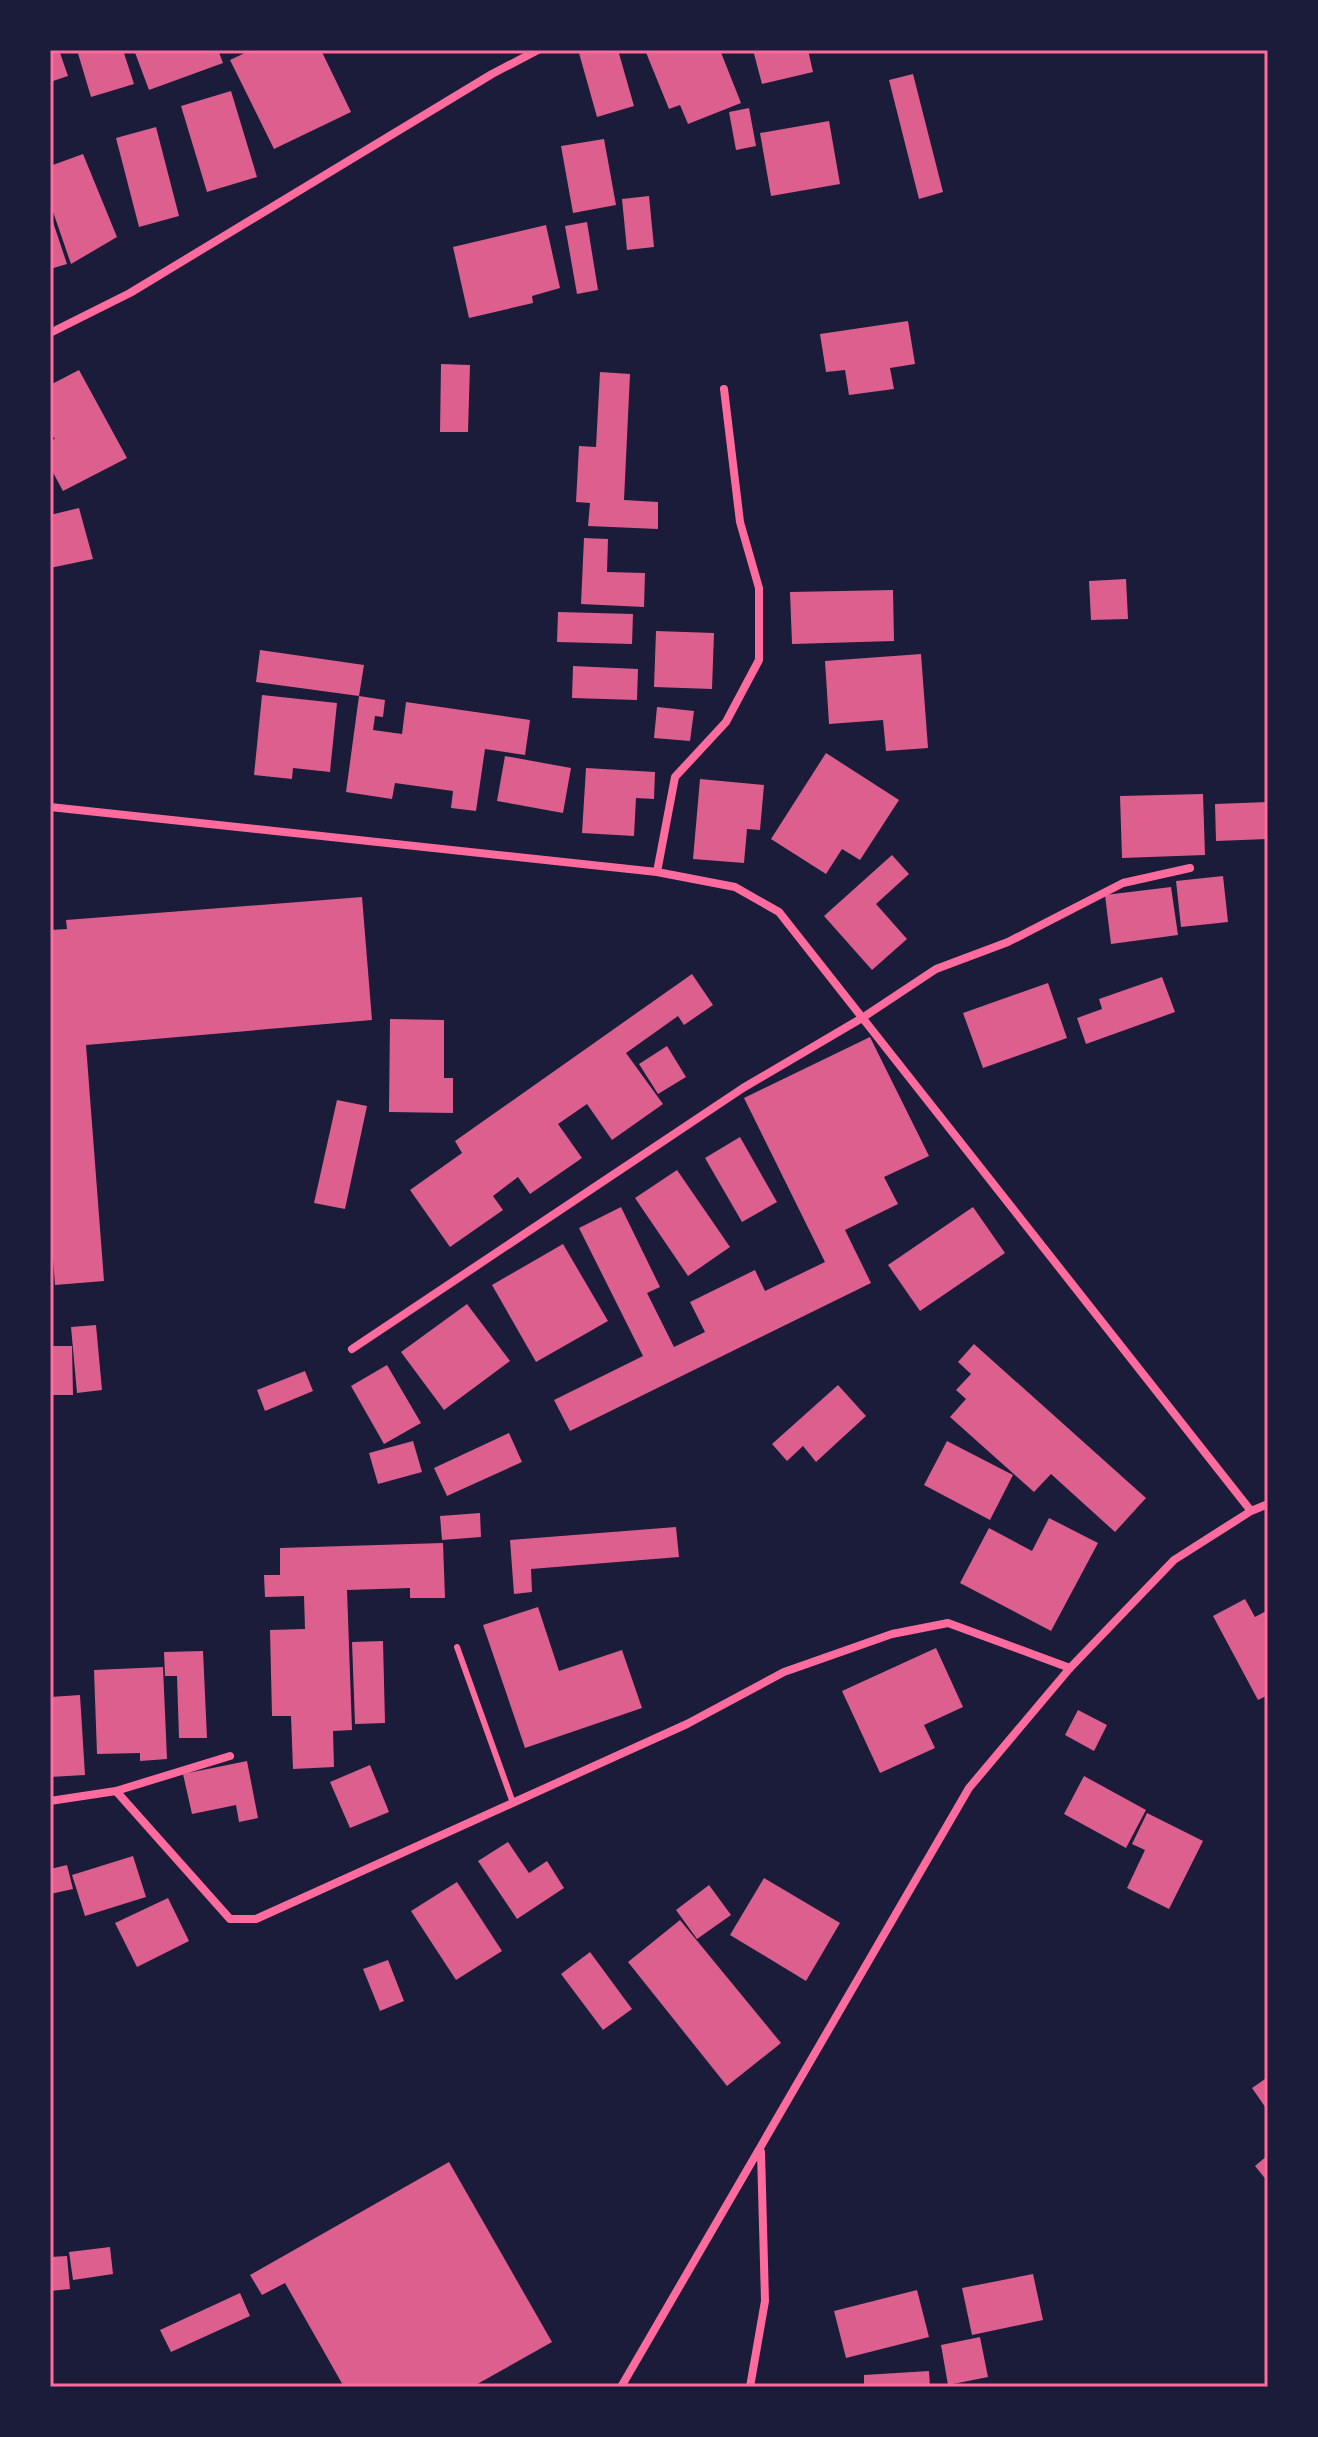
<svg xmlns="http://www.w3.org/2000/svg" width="1318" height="2437" font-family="'Titillium Web',sans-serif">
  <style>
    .building { fill: #dd5f8e }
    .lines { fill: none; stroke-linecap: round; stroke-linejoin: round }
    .service { stroke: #ff6b9d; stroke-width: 6 }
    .minor { stroke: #ff6b9d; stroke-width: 8 }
    .neatline { fill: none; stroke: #ff6b9d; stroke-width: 3 }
  </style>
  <rect width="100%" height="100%" fill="#1b1b3a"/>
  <path class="building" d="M50 50H59L68 76 50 82Z
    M77 50H123L134 84 91 97Z
    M134 50H218L223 63 149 90Z
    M251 50H321L351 112 274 149 230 60Z
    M591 50H618L634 106 597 117 579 53Z
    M645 50H720L741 103 688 124 680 105 669 109Z
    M753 50H808L813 72 762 84Z
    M913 74 943 192 919 199 889 80Z
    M231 91 257 177 207 192 181 106Z
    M749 108 756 146 736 150 729 112Z
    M829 121 840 184 771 196 760 133Z
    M156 127 179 216 139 227 116 138Z
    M604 139 616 205 573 213 561 146Z
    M83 154 117 237 71 264 50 203V166Z
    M649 196 654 247 627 250 622 199Z
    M50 213 67 264 50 269Z
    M587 222 598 290 577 294 565 226Z
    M546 225 560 288 532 296 533 303 469 318 453 247Z
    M908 321 915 364 890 368 894 389 849 395 845 370 826 372 820 334Z
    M441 364 470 365 468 432H440Z
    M79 370 127 458 63 491 50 467V441L55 439 50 431V385Z
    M600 372 630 374 624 500 658 502V529L588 526 590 503 576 502 579 446 596 447Z
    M79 508 93 559 50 568V515Z
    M584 538 608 539 607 572 645 573 644 607 581 604Z
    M1126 579 1128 619 1091 620 1089 581Z
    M893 590 894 641 792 644 790 592Z
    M558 612 633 614 632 644 557 642Z
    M656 631 714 633 712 689 654 687Z
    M260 650 364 665 359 696 256 682Z
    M921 654 928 748 886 751 883 720 829 724 825 661Z
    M573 666 638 669 637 700 572 698Z
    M262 695 337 703 330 772 293 768 292 779 254 775Z
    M359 696 385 700 383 717 375 716 373 730 402 734 406 702 530 720 525 755 485 749 476 811 451 808 453 791 395 783 392 799 346 792Z
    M657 707 694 711 690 741 654 738Z
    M826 753 899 800 860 860 842 849 826 874 771 839Z
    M505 756 571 768 563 813 497 801Z
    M586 768 655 772 654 799 636 798 634 836 582 833Z
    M700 779 764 785 760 830 747 829 744 863 693 859Z
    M1203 794 1205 855 1122 858 1120 796Z
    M1268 802V839L1216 841 1215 804Z
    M892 855 909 874 876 904 907 939 872 970 824 916Z
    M1223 876 1228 922 1181 927 1176 881Z
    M1171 887 1178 935 1111 944 1105 895Z
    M362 897 372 1020 86 1045 104 1281 55 1285 50 1217V930L67 929 66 920Z
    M692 974 713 1005 684 1025 678 1016 626 1053 663 1104 612 1140 587 1104 558 1124 582 1158 530 1194 518 1177 493 1196 503 1210 450 1247 410 1190 462 1153 455 1141Z
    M1162 977 1175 1012 1086 1044 1077 1018 1102 1009 1099 999Z
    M1048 983 1067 1038 983 1068 963 1013Z
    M390 1019 444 1020V1078H453V1113L389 1112Z
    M870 1037 929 1156 884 1177 898 1204 845 1230 871 1283 570 1431 554 1400 643 1356 579 1228 621 1207 660 1287 647 1293 674 1347 705 1332 690 1302 755 1270 765 1291 825 1262 744 1098Z
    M667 1046 686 1077 658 1094 639 1064Z
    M337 1100 367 1106 345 1209 314 1203Z
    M740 1137 777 1202 742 1222 705 1158Z
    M677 1170 730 1247 688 1276 635 1198Z
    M973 1207 1005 1253 920 1311 888 1265Z
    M563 1244 608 1321 536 1362 492 1285Z
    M467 1304 510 1361 444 1410 401 1352Z
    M96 1325 102 1390 77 1393 71 1327Z
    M974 1344 1146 1498 1115 1532 1051 1474 1034 1492 950 1417 966 1399 956 1390 971 1374 958 1362Z
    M50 1346H72L73 1395H50Z
    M387 1365 421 1423 384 1444 351 1386Z
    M305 1371 313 1391 265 1411 257 1390Z
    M838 1385 866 1416 816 1462 803 1446 787 1461 772 1444Z
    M509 1433 522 1462 447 1496 434 1468Z
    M413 1441 422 1472 378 1484 369 1453Z
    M947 1441 1013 1475 990 1520 924 1485Z
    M480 1513 481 1537 442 1540 440 1516Z
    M1049 1518 1098 1543 1051 1631 960 1583 989 1528 1032 1551Z
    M676 1527 679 1557 531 1569 532 1592 514 1594 510 1540Z
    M443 1543 445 1598H410V1588L347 1590 352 1730 333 1731 334 1767 293 1769 291 1716H272L270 1630 305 1629 304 1596 265 1597 264 1575H280V1548Z
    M1245 1599 1255 1617 1268 1610V1695L1258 1700 1213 1616Z
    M538 1607 559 1671 622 1650 642 1708 525 1748 483 1625Z
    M383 1641 385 1723 355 1724 352 1642Z
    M936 1648 963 1707 924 1725 935 1748 880 1773 842 1691Z
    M203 1651 207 1738H179L177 1676H165L164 1652Z
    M163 1667 167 1759 140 1761V1753L97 1754 94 1670Z
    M80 1695 85 1775 50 1777V1697Z
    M1078 1710 1107 1725 1094 1751 1065 1735Z
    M247 1761 258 1818 239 1822 236 1805 192 1814 183 1774Z
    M370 1765 389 1812 350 1828 330 1782Z
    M1084 1776 1146 1810 1126 1848 1064 1814Z
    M1147 1813 1203 1841 1169 1909 1127 1888 1145 1850 1132 1844Z
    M508 1842 529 1873 547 1861 564 1888 517 1919 478 1861Z
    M133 1856 146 1897 85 1916 72 1875Z
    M67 1865 73 1889 50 1894V1869Z
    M764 1878 840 1923 806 1981 730 1935Z
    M457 1882 502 1951 456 1980 411 1911Z
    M709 1885 731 1915 697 1939 676 1910Z
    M168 1898 189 1941 137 1967 115 1923Z
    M680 1920 781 2043 727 2086 628 1962Z
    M590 1952 632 2009 603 2030 561 1974Z
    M388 1960 404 2001 380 2011 363 1969Z
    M1268 2077V2111L1252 2088Z
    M1268 2155V2182L1255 2166Z
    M449 2162 552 2342 472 2387H344L285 2283 262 2295 250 2275Z
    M110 2247 113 2274 73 2280 69 2252Z
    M67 2256 70 2289 50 2291V2257Z
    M1033 2274 1043 2320 972 2335 962 2288Z
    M917 2290 929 2337 846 2358 834 2311Z
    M240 2293 250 2316 171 2352 160 2330Z
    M980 2337 988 2377 948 2385 941 2345Z
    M929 2371 930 2387H853L864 2384V2375Z"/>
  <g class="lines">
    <path class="service" d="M457 1647 513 1803"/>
    <path class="minor" d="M50 333 130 293 492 74 538 50
      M50 807 657 872 735 887 779 912 1251 1511
      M657 872 675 777 726 722 759 660V588L740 522 724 389
      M352 1349 743 1088 862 1018 936 969 1008 942 1123 883 1190 868
      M116 1791 230 1919H256L687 1724 784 1672 892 1634 948 1623 1070 1668
      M50 1801 116 1791 230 1756
      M621 2387 969 1788 1070 1668 1174 1560 1251 1511 1268 1504
      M750 2387 765 2301 761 2152"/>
  </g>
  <rect width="1318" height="2437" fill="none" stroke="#1b1b3a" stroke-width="104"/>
  <rect x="52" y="52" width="1214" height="2333" class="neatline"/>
</svg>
